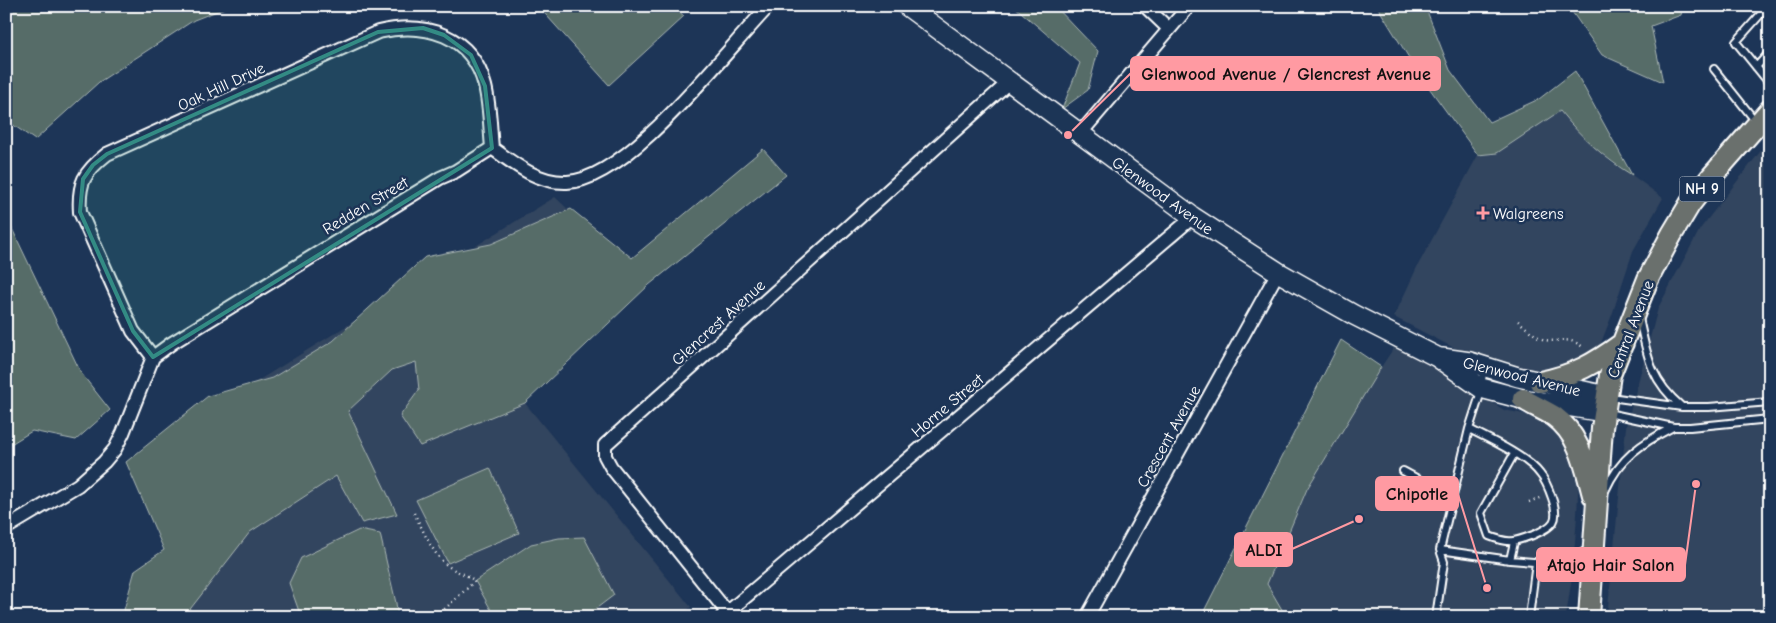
<svg xmlns="http://www.w3.org/2000/svg" width="1776" height="623" font-family="'Comic Neue',sans-serif">
  <style>
    .built { fill: #31445e }
    .green { fill: #566c68; stroke: #aab6b4 }
    .lines { fill: none; stroke-linecap: round; stroke-linejoin: round }
    .lane-casing { stroke: #fff; stroke-width: 10 }
    .street-casing { stroke: #fff; stroke-width: 16 }
    .secondary-casing { stroke: #fff; stroke-width: 22 }
    .primary-casing { stroke: #fff; stroke-width: 24 }
    .path { stroke: #fff; stroke-width: 2.5; stroke-dasharray: 1 4; stroke-linecap: butt }
    .lane { stroke: #1d3557; stroke-width: 6 }
    .street { stroke: #1d3557; stroke-width: 12 }
    .secondary { stroke: #1d3557; stroke-width: 19 }
    .primary { stroke: #6a706d; stroke-width: 20 }
    .marked { fill: #338b84; fill-opacity: 0.2; stroke: #338b84; stroke-width: 4; stroke-linejoin: round }
    .poi-dot { fill: #ff9aa2; stroke: #1d3557; stroke-width: 2 }
    .labels { text-anchor: middle; stroke-width: 5; stroke-linejoin: round; paint-order: stroke }
    .shield { fill: #1d3557; stroke: #bbc2cd; stroke-width: 1 }
    .shield-label { font-size: 15px; font-weight: bold; fill: #fff }
    .street-label { font-size: 16px; fill: #fff; stroke: #1d3557 }
    .poi-label { font-size: 16px; fill: #fff; stroke: #1d3557; text-anchor: start }
    .leader { fill: none; stroke: #ff9aa2; stroke-width: 2 }
    .callout-dot { fill: #ff9aa2; stroke: #1d3557; stroke-width: 2 }
    .callout { fill: #ff9aa2; stroke: #ff9aa2; stroke-width: 2 }
    .callout-label { font-size: 18px; text-anchor: middle; font-weight: bold; fill: #111 }
  </style>
  <rect width="100%" height="100%" fill="#1d3557"/>
  <filter id="ink" filterUnits="userSpaceOnUse"><feTurbulence type="fractalNoise" baseFrequency=".02" numOctaves="2"/><feDisplacementMap in="SourceGraphic" scale="10" xChannelSelector="R" yChannelSelector="G"/><feConvolveMatrix kernelMatrix="1 2 1 2 8 2 1 2 1" color-interpolation-filters="sRGB"/></filter>
  <g filter="url(#ink)">
    <path class="built" d="M1560 111 1568 121 1612 163 1632 175 1663 198 1633 251 1612 315 1599 348 1574 367 1549 371 1513 366 1454 348 1394 317 1418 265 1478 155 1497 153Z
      M1770 139V617H1607L1626 427 1658 308 1700 229Z
      M555 197 649 285 525 403 691 607 680 617H147L135 570 164 550 126 462Z
      M1395 346 1466 386 1504 410 1549 419 1577 441 1579 473 1577 515 1573 570 1566 617H1295L1284 613 1267 584 1307 489 1381 367Z"/>
    <path class="green" d="M6 6H230L194 20 99 82 35 140 6 120Z
      M538 6H672L684 16 609 85Z
      M1014 6H1055L1098 51 1088 90 1062 109 1080 63Z
      M1377 6H1425L1450 70 1489 122 1539 99 1575 71 1632 175C1605 159 1580 136 1560 111L1497 153 1478 155 1419 74Z
      M1568 6H1683L1681 15 1651 26 1663 82 1602 55Z
      M763 149 786 175 649 285 525 403 420 446 400 416 419 390 416 362 392 370 348 411 397 514 362 523 336 476 250 532 184 617H122L135 570 164 550 126 462 208 396 272 378 333 341 425 257 491 244 571 209 632 258Z
      M6 216 81 373 110 410 76 440 32 431 6 447Z
      M1341 340 1381 367 1307 489 1267 584 1284 613 1295 617H1201Z
      M490 468 519 533 448 563 416 500Z
      M359 530 380 534 396 603 398 617H301L289 583 301 558Z
      M584 537 614 595 585 617H495L475 581 531 544 559 538Z"/>
    <g class="lines">
      <defs>
        <path id="lane" d="M1768 6 1736 42 1770 84
          M1756 67 1770 52
          M1714 69 1757 123
          M1639 318C1647 355 1650 380 1681 406
          M1484 368 1479 398 1469 429 1440 550 1510 560 1558 564 1569 561 1590 548
          M1610 397 1682 407H1709L1770 402
          M1608 413 1673 427H1690L1770 419
          M1469 429C1489 439 1528 457 1540 474 1546 481 1549 489 1552 498 1560 521 1554 526 1533 535 1514 542 1509 544 1489 536L1481 513 1514 454
          M1403 471 1453 498
          M1605 491C1620 457 1642 443 1673 427
          M1510 560 1514 542
          M1436 617 1444 562 1440 550
          M1529 617 1536 563"/>
        <path id="street" d="M1145 6 1169 29
          M1080 134 1189 6
          M492 148C514 164 538 183 567 182 629 180 725 51 769 6
          M153 357 133 331 80 212C78 183 84 172 107 154L378 32C426 21 472 35 485 86 490 106 490 128 492 148
          M6 528 78 485 104 462 115 449 123 433 153 357 172 343 440 178 456 171 492 148
          M722 617 1193 217
          M731 617 611 467 605 456V445L1009 82
          M1087 617 1278 272"/>
        <path id="secondary" d="M907 6 1193 217 1278 272 1354 315 1437 357 1481 388 1523 399 1604 412
          M1442 358 1470 362 1518 377 1607 396"/>
        <path id="primary" d="M1540 382C1575 375 1594 364 1623 343
          M1523 399C1533 405 1544 410 1554 416 1580 435 1585 466 1593 495
          M1589 617 1602 428 1610 375 1648 279 1672 234 1690 204 1712 176 1770 110"/>
      </defs>
      <use href="#lane" class="lane-casing"/>
      <use href="#street" class="street-casing"/>
      <use href="#secondary" class="secondary-casing"/>
      <use href="#primary" class="primary-casing"/>
      <path class="path" d="M1518 321C1526 327 1535 337 1545 340 1561 343 1568 335 1584 348
        M1529 502 1542 497
        M414 513C424 531 433 557 451 568 459 573 466 574 475 581L436 617"/>
      <use href="#lane" class="lane"/>
      <use href="#street" class="street"/>
      <use href="#secondary" class="secondary"/>
      <use href="#primary" class="primary"/>
    </g>
  </g>
  <path class="marked" d="M423 28 444 35 471 55 485 86 492 148 153 357 133 331 80 212 83 179 93 165 107 154 378 32Z"/>
  <path class="poi-dot" d="M1480.5 205.5h5v5h5v5h-5v5h-5v-5h-5v-5h5z"/>
  <g class="labels">
    <rect class="shield" x="1679.5" y="176.5" width="45" height="25" rx="4"/>
    <g class="shield-label">
      <text x="1702" y="194">NH 9</text>
    </g>
    <g class="street-label">
      <text transform="translate(221 86) rotate(-25)" y="6">Oak Hill Drive</text>
      <text transform="translate(1163 195) rotate(36)" y="6">Glenwood Avenue</text>
      <text transform="translate(365 205) rotate(-31)" y="6">Redden Street</text>
      <text transform="translate(718 322) rotate(-42)" y="6">Glencrest Avenue</text>
      <text transform="translate(1630 329) rotate(-69)" y="6">Central Avenue</text>
      <text transform="translate(1522 376) rotate(14)" y="6">Glenwood Avenue</text>
      <text transform="translate(947 405) rotate(-40)" y="6">Horne Street</text>
      <text transform="translate(1168 436) rotate(-61)" y="6">Crescent Avenue</text>
    </g>
    <g class="poi-label">
      <text x="1493" y="219">Walgreens</text>
    </g>
  </g>
  <path class="leader" d="M1068 135L1131 73M1487 588L1458 494M1359 519L1292 549M1696 484L1685 565"/>
  <g class="callout-dot">
    <circle cx="1068" cy="135" r="5"/>
    <circle cx="1487" cy="588" r="5"/>
    <circle cx="1359" cy="519" r="5"/>
    <circle cx="1696" cy="484" r="5"/>
  </g>
  <g class="callout">
    <rect x="1131" y="57" width="309" height="33" rx="5"/>
    <rect x="1376" y="477" width="82" height="33" rx="5"/>
    <rect x="1235" y="533" width="57" height="33" rx="5"/>
    <rect x="1537" y="548" width="148" height="33" rx="5"/>
  </g>
  <g class="callout-label">
    <text x="1286" y="80">Glenwood Avenue / Glencrest Avenue</text>
    <text x="1417" y="500">Chipotle</text>
    <text x="1264" y="556">ALDI</text>
    <text x="1611" y="571">Atajo Hair Salon</text>
  </g>
  <rect width="1776" height="623" fill="none" stroke="#1d3557" stroke-width="25"/>
  <rect x="12" y="12" width="1751" height="598" fill="none" stroke="#fff" stroke-width="2" filter="url(#ink)"/>
</svg>
